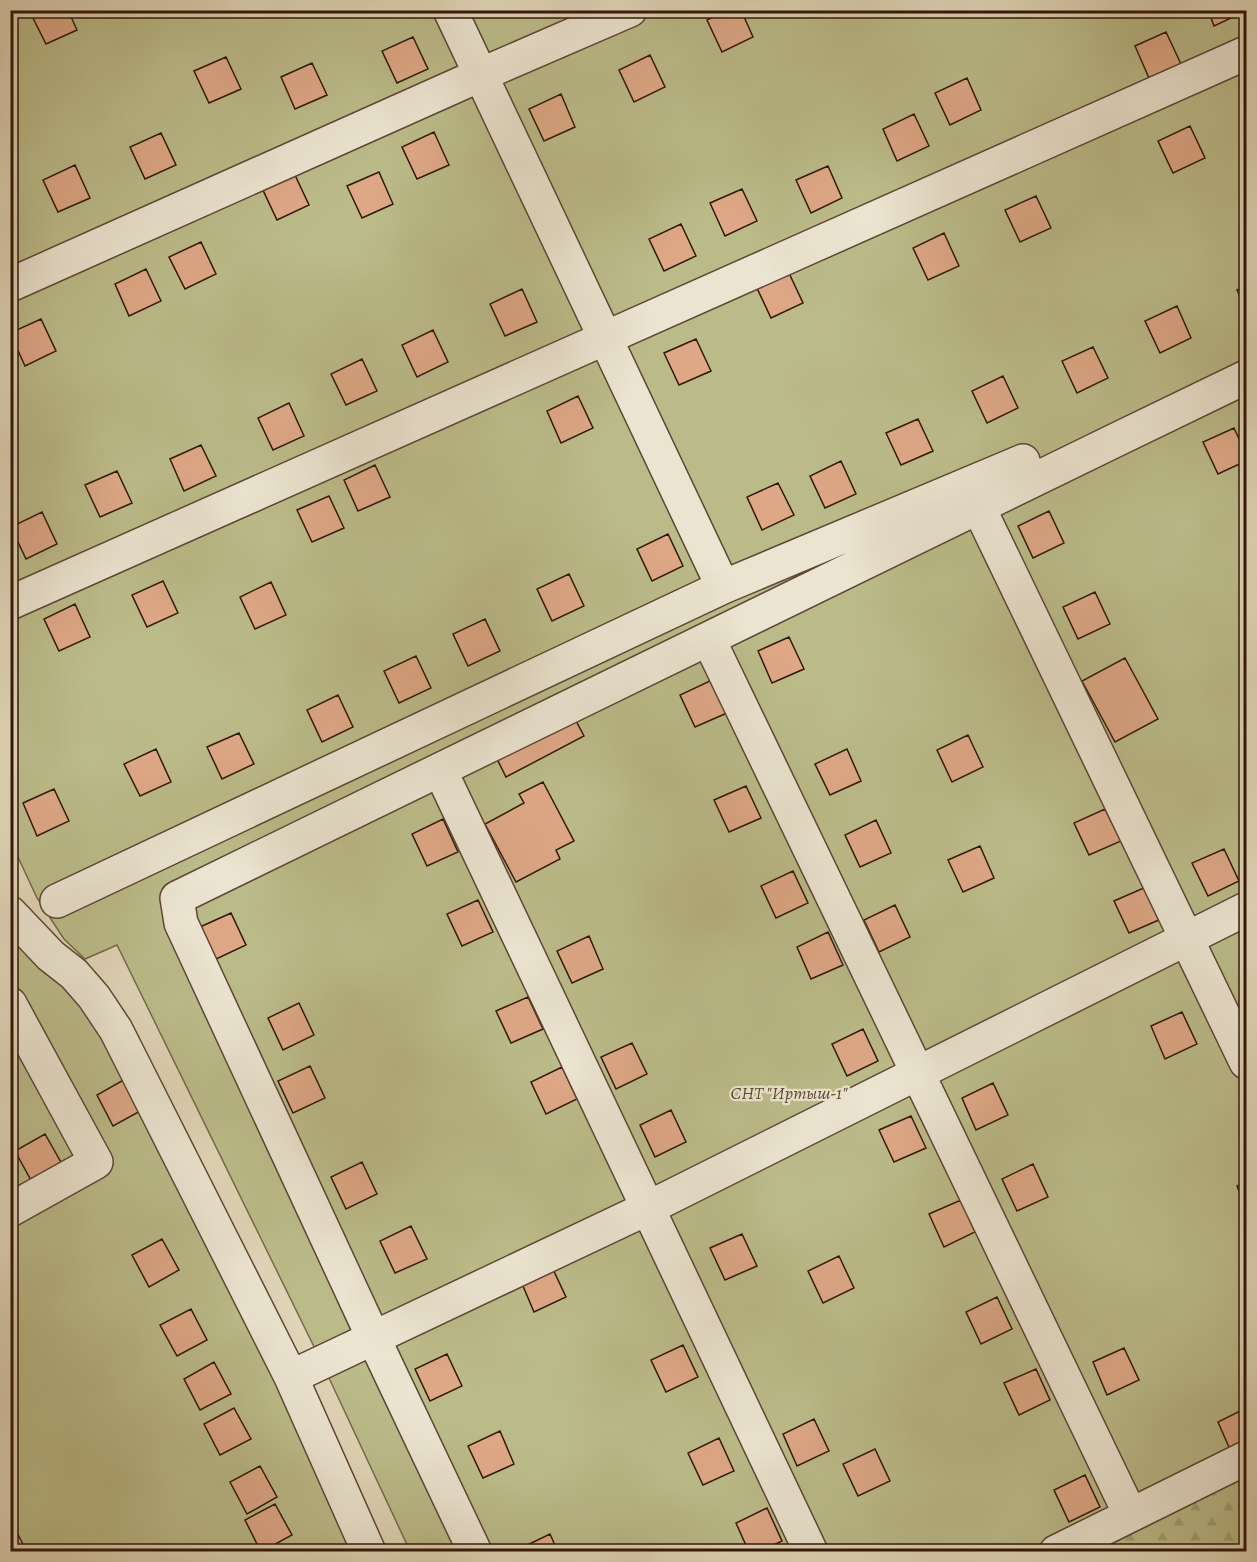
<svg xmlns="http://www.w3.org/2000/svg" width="1257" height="1562" font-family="Alegreya,serif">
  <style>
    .forest { fill: url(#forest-firs); stroke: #766949; stroke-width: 1.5 }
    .garden { fill: #bbbb89; stroke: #766949; stroke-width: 1.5 }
    .building { fill: #dea886; stroke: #311709; stroke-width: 1.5 }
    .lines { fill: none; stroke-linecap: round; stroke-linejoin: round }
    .minor-casing { stroke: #5d4634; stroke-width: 36 }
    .minor { stroke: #ebe4d0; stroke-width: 33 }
    .labels { text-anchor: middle; stroke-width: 4.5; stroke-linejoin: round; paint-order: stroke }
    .park-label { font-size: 18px; font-style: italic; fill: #5a482f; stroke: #ebe4d0 }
  </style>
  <defs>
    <pattern id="forest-firs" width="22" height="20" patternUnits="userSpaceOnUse" patternTransform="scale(1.5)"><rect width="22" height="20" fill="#bbbb89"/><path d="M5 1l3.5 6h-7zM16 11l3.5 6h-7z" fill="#a1a075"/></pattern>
  </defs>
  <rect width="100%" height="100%" fill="#e0d5b7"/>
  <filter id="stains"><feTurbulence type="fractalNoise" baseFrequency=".00333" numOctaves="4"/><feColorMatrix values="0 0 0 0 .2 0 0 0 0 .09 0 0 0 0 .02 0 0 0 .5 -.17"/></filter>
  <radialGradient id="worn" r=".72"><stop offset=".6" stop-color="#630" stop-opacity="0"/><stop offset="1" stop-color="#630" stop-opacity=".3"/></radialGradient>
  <path class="forest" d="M1246 1474V1551H1090Z"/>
  <path class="garden" d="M11 11H1246V1477L1097 1551H410L322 1363 117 945 85 959 64 939 37 898 11 842Z
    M10 929 71 987 139 1095 358 1551H11Z"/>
  <path class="building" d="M34 10H68L77 30 46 44 30 12Z
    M727 10H741L753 37 722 52 707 20Z
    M1208 10H1246V11L1214 26Z
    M1166 32 1181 64 1149 78 1135 46Z
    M413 37 428 69 397 83 382 51Z
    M650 55 665 87 634 102 619 70Z
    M226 57 241 89 209 103 194 71Z
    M312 63 327 95 295 109 281 77Z
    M967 78 981 110 950 125 935 93Z
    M561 94 575 127 544 141 529 109Z
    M914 114 929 146 897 161 883 129Z
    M1190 126 1205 158 1173 173 1158 141Z
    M434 132 449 165 417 179 402 147Z
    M161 133 176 165 145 179 130 147Z
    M75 165 90 198 58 212 43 180Z
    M828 166 842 198 811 213 796 180Z
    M379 172 393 204 362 218 347 186Z
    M294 173 309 205 277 220 262 188Z
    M742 189 757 221 725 236 710 203Z
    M1036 196 1051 228 1020 242 1005 210Z
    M681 224 696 256 664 271 649 239Z
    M944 233 959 266 928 280 913 248Z
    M201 242 216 274 185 289 169 257Z
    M146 269 161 301 129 316 115 284Z
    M788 271 803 303 771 318 756 286Z
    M1246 286V311L1237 290Z
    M522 289 537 322 505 336 490 304Z
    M1177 306 1191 338 1160 353 1145 321Z
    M41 319 56 351 25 366 10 333Z
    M433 330 448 362 417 377 402 345Z
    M696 339 711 371 679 385 664 353Z
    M1093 347 1108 378 1077 393 1062 361Z
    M362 359 377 391 346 405 331 374Z
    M1003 376 1018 408 987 423 972 391Z
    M578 396 593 428 561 443 547 411Z
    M289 403 304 436 273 450 258 418Z
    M918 419 933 451 901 465 886 433Z
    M1234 428 1246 454V461L1218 474 1203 442Z
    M201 445 216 476 184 491 170 459Z
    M841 461 856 494 825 508 810 476Z
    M375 465 390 497 358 511 344 480Z
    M117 471 132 503 100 517 85 485Z
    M778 483 794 515 762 530 747 497Z
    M329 496 344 528 312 542 297 510Z
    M1049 511 1064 543 1033 558 1018 526Z
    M42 512 57 544 26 559 11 527Z
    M668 534 683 566 652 581 637 549Z
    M569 574 584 606 552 621 537 589Z
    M163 581 178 613 147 627 132 595Z
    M271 582 286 615 255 629 240 597Z
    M1095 592 1110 624 1078 639 1063 607Z
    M75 604 90 637 59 651 44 619Z
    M485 619 500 651 468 666 453 634Z
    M789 637 804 669 772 683 758 651Z
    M416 656 431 688 399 703 384 671Z
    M1125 658 1158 719 1115 742 1082 681Z
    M712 680 727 713 695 727 680 695Z
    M338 695 353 727 322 742 307 710Z
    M574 717 584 736 506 777 496 757Z
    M239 733 254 764 222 779 207 747Z
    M968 735 983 767 952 782 937 750Z
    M156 749 171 782 140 796 124 764Z
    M847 749 861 781 830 795 815 764Z
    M543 782 574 841 556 850 560 859 516 882 485 824 524 803 519 794Z
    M746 786 761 818 729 832 714 800Z
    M54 789 69 821 37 836 23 803Z
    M1105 809 1121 841 1089 855 1074 823Z
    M443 819 458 852 427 866 412 834Z
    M876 820 891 853 860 867 845 835Z
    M980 846 994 878 963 892 948 860Z
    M1224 849 1239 881 1208 896 1192 863Z
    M793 871 808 903 776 918 761 886Z
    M1146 887 1161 919 1129 933 1114 901Z
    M478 900 493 932 462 946 447 914Z
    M895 905 910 937 879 952 864 920Z
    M231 913 246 945 214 960 200 927Z
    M828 932 843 965 811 979 797 947Z
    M589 936 603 969 572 983 557 951Z
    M528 997 543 1029 511 1043 496 1011Z
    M299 1003 314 1035 283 1050 268 1018Z
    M1182 1012 1197 1044 1165 1059 1151 1026Z
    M863 1029 878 1061 847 1076 832 1044Z
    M632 1043 647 1074 616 1089 601 1057Z
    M310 1066 325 1098 293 1113 278 1081Z
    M562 1067 577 1099 546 1114 531 1082Z
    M127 1078 144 1109 113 1126 97 1095Z
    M993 1083 1008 1115 976 1130 962 1098Z
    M671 1110 686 1142 655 1157 640 1125Z
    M911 1116 926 1148 894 1162 879 1130Z
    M45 1134 62 1164 32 1182 15 1151Z
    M362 1162 377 1194 346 1209 331 1177Z
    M1033 1164 1048 1197 1017 1211 1002 1179Z
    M10 1174 18 1187 10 1192Z
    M1246 1181V1207L1237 1186Z
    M961 1200 975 1232 944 1247 929 1214Z
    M411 1226 427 1259 395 1273 380 1241Z
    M742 1234 757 1266 725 1280 710 1248Z
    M162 1239 179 1270 149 1287 132 1255Z
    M839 1256 854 1288 823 1303 808 1271Z
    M551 1265 566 1297 534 1312 520 1279Z
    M997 1297 1012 1329 981 1344 966 1312Z
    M191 1309 207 1340 177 1356 160 1325Z
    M683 1345 698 1377 666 1392 651 1360Z
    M1124 1348 1139 1380 1107 1395 1093 1362Z
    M447 1354 462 1386 430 1401 415 1369Z
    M214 1362 231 1394 200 1410 184 1379Z
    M1036 1369 1050 1400 1019 1415 1004 1383Z
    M234 1408 251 1439 220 1455 204 1424Z
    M1246 1408V1447L1232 1454 1218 1422Z
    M814 1419 829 1451 797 1466 783 1434Z
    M500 1431 514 1464 483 1478 468 1446Z
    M719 1438 734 1471 703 1485 688 1453Z
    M875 1449 890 1481 858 1496 843 1464Z
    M260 1466 277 1497 247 1514 230 1482Z
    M1085 1475 1100 1507 1069 1522 1054 1490Z
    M275 1504 292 1535 261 1552 245 1520Z
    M767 1508 782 1541 759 1552H749L736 1523Z
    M13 1525 27 1552H10V1526Z
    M550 1534 558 1552H520L519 1549Z"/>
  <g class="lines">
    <defs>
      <path id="minor" d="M450 10 723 587
        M10 285 480 75 630 10
        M978 506 1246 1062
        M10 603 1246 53
        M709 640 1130 1514
        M441 772 811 1552
        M57 901 723 587 1023 461
        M10 913 51 956 74 974 94 997 116 1030 291 1377 369 1552
        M10 1004 96 1162 10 1210
        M291 1377 648 1208 1246 909
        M475 1552 373 1337 181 923 177 898C535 727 889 549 1246 377
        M1056 1552 1246 1458"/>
    </defs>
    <use href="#minor" class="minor-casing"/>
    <use href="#minor" class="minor"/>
  </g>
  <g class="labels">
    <g class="park-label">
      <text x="789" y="1099">СНТ "Иртыш-1"</text>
    </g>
  </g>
  <rect width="1257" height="1562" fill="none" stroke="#e0d5b7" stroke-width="36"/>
  <rect x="12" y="12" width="1233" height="1538" fill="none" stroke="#311709" stroke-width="3"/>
  <rect x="18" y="18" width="1221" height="1526" fill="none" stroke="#311709" stroke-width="1.5"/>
  <rect width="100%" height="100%" filter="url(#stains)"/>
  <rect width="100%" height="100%" fill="url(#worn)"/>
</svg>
